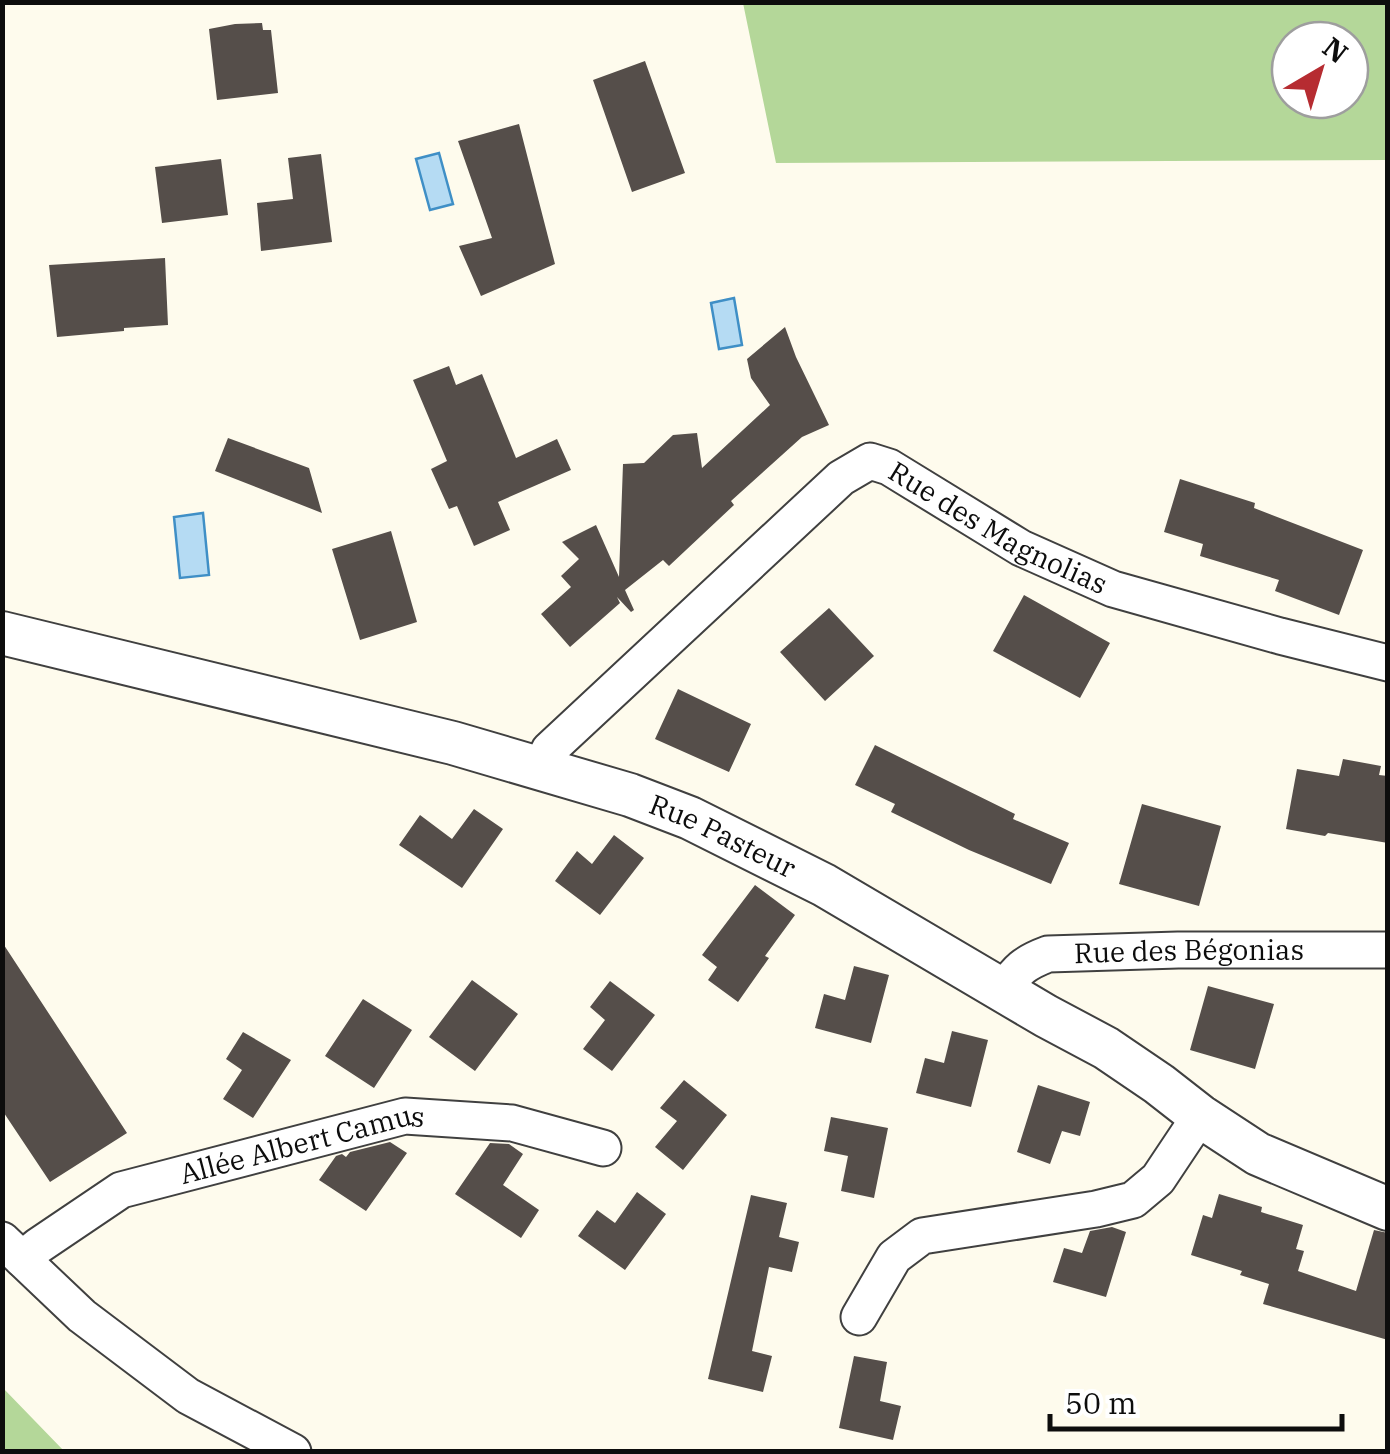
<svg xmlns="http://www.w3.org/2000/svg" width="1390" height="1454" font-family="'IBM Plex Serif',serif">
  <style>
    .forest { fill: #b4d799; fill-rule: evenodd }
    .water { fill: #b5dbf3; stroke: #3f8fc6; stroke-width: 2.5 }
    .building { fill: #554e4a }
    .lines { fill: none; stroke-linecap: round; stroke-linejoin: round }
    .minor-casing { stroke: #404040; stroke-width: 39 }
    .tertiary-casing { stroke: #404040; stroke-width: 46 }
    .minor { stroke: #fff; stroke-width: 35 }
    .tertiary { stroke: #fff; stroke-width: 42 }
    .labels { text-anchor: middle; stroke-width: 10; stroke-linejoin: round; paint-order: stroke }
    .street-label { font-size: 28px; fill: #0d0d0d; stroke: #fff }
  </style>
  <rect width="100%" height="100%" fill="#fefbed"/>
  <path class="forest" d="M743 3H1387V160L776 163ZM1290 40H1350V100H1290Z
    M3 1388 64 1451H3Z"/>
  <path class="water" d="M439 153 453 204 430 210 416 159Z
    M734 298 742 345 719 349 711 303Z
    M203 513 209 575 180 578 174 517Z"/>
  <path class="building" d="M262 23 263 30H271L278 93 217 100 209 29 235 24Z
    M645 61 685 173 632 192 593 80Z
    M519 124 555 264 481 296 459 246 492 238 458 141Z
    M321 154 332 242 261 251 257 203 293 199 288 158Z
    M221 159 228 215 162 223 155 167Z
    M165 258 168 325 124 328V331L57 337 49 265Z
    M785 327 796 357 829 425 802 437 731 501 734 505 669 566 663 560 625 590 634 610 631 612 617 597 620 603 570 647 541 614 571 587 561 576 579 559 562 542 596 525 619 577 623 464 644 463 673 435 697 433 702 468 770 405 751 378 747 359Z
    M449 366 456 385 482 374 516 458 557 439 571 470 498 502 510 530 474 546 457 506 449 509 431 469 447 461 413 380Z
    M228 438 309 468 322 513 215 471Z
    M1180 479 1255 503 1254 508 1363 550 1339 615 1275 591 1279 580 1200 556 1203 544 1164 532Z
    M391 531 417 622 360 640 332 549Z
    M1024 595 1110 643 1080 698 993 651Z
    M829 608 874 656 825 701 780 652Z
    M678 689 751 724 729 772 655 739Z
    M875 745 1015 814 1013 819 1069 843 1051 884 969 850 891 812 895 804 855 785Z
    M1343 759 1381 766 1379 775 1388 776V843L1328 833 1325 836 1286 829 1297 769 1339 776Z
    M1142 804 1221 826 1199 906 1119 884Z
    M474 809 503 829 462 888 399 845 420 815 452 839Z
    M614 835 644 858 600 915 555 881 577 851 592 864Z
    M755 885 795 915 765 956 769 958 738 1002 708 980 717 967 702 955Z
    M2 942 127 1133 50 1182 2 1110Z
    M854 966 889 975 871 1043 815 1028 824 994 845 1000Z
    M472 980 518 1014 475 1071 429 1037Z
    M610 981 655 1015 612 1071 583 1049 605 1020 590 1007Z
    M1208 986 1274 1004 1255 1069 1190 1050Z
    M363 999 412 1030 374 1088 325 1056Z
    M952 1031 988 1040 971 1107 916 1093 925 1058 944 1063Z
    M243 1032 291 1060 253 1118 223 1099 242 1070 226 1059Z
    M684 1080 727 1115 683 1170 655 1147 677 1121 660 1108Z
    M1038 1085 1090 1102 1080 1136 1062 1131 1050 1164 1017 1152Z
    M831 1117 888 1128 874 1198 841 1191 848 1156 824 1151Z
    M390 1142 407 1153 366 1211 319 1180 336 1156 342 1154 346 1157 350 1152Z
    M490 1143 509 1144 523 1154 503 1185 539 1210 521 1238 455 1194Z
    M637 1192 666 1214 625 1270 578 1236 597 1210 615 1223Z
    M1219 1194 1262 1207 1261 1212 1303 1225 1296 1249 1304 1251 1298 1271 1356 1291 1374 1230 1388 1233V1340L1263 1304 1269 1284 1240 1275 1242 1271 1191 1255 1203 1215 1212 1218Z
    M751 1195 787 1203 779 1237 799 1242 792 1272 769 1267 752 1351 772 1356 763 1392 708 1379Z
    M1112 1227 1126 1232 1106 1297 1053 1282 1064 1248 1082 1253 1090 1231Z
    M854 1356 887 1362 880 1401 901 1406 893 1440 839 1428Z"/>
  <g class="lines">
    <defs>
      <g id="minor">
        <path id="s1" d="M542 769 549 750 841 478 870 461 889 467 1021 548 1113 589 1280 636 1388 663"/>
        <path id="s2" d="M1003 990C1018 969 1024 963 1048 954L1178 950H1388"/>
        <path d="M2 1240 82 1316 188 1396 293 1452"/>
        <path id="s3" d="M22 1259 38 1246 121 1190 405 1116 512 1123 603 1148"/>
        <path d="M859 1317 894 1257 922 1236 1096 1209 1133 1200 1158 1179 1200 1116"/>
      </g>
      <g id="tertiary">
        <path id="s4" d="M2 633 453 743 630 795 690 818 824 885 1046 1016 1106 1048 1159 1084 1200 1116 1258 1154 1388 1209"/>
      </g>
    </defs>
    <use href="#minor" class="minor-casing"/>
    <use href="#tertiary" class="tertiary-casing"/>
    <use href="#minor" class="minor"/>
    <use href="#tertiary" class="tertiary"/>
  </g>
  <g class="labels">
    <g class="street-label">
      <text dy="10" stroke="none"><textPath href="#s1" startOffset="598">Rue des Magnolias</textPath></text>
      <text dy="10" stroke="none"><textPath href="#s4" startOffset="750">Rue Pasteur</textPath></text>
      <text dy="10" stroke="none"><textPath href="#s2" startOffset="200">Rue des Bégonias</textPath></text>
      <text dy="10" stroke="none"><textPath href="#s3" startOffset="308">Allée Albert Camus</textPath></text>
    </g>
  </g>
  <rect width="1390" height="1454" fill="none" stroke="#0d0d0d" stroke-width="10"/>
  <g transform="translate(1320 70) rotate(38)"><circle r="48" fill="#ffffff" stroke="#9e9e9e" stroke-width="2.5"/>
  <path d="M0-8L18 38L0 25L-18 38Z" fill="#b62c31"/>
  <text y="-15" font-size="28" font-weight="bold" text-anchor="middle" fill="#0d0d0d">N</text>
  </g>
  <path d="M1050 1414v15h292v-15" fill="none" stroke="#0d0d0d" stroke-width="5"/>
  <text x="1065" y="1414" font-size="30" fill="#0d0d0d" stroke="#ffffff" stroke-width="8" paint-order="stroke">50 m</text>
</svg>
